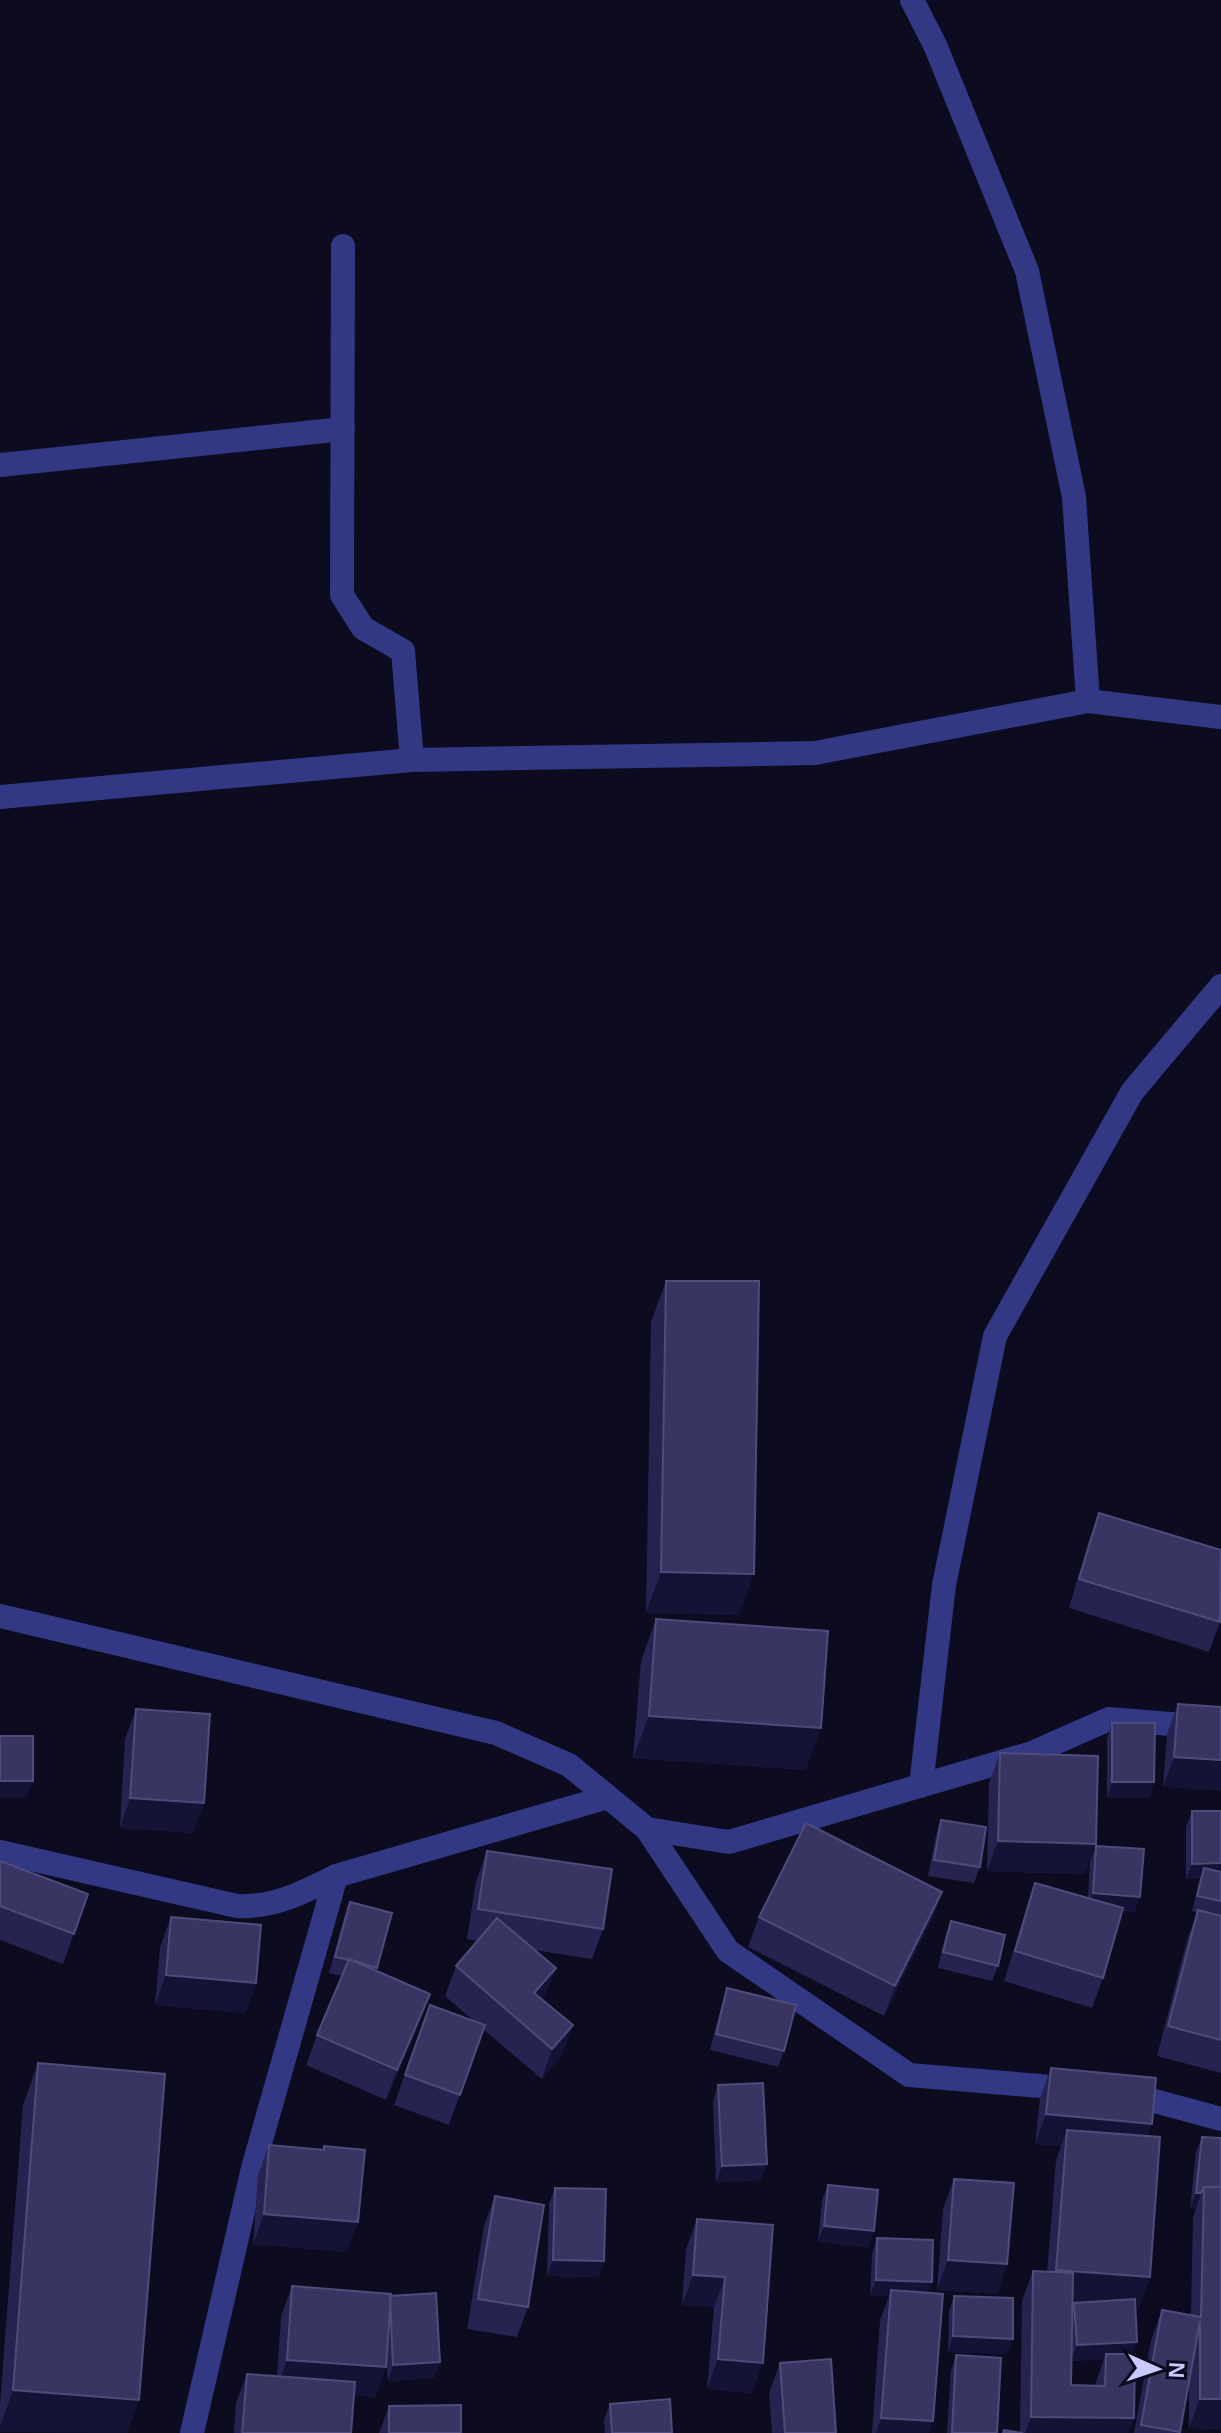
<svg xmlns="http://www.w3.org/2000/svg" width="1221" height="2433" font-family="Helvetica,sans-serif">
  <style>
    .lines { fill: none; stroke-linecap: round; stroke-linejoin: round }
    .street { stroke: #323883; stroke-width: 24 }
    .wall { fill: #262350; fill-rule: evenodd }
    .shaded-wall { fill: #141235 }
    .building { fill: #383563; stroke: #4f4c7b; stroke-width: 2 }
  </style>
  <rect width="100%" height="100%" fill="#0c0b20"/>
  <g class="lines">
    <path class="street" d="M912 0 935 45 1027 271 1074 497 1088 701
      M343 246 342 595 363 628 403 651 412 760
      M0 465 343 429
      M0 797 412 760 815 753 1088 701 1221 717
      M0 1616 496 1733 569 1765 647 1829 729 1842 1032 1753 1109 1719 1221 1728
      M921 1786 944 1585 995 1336 1132 1092 1221 986
      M647 1829 728 1951 909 2075 1076 2089
      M0 1852 237 1906C274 1908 304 1892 336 1876L608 1797
      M1125 2093 1221 2119
      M192 2433 253 2168 336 1876"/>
  </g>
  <path class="wall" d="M666 1281 739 1615 646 1613 651 1322Z
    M1099 1513 1221 1619 1209 1652 1069 1608 1088 1543Z
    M656 1619 806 1770 633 1758 641 1661Z
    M1178 1704 1221 1707 1163 1787 1167 1734Z
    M136 1709 193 1833 120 1828 125 1739Z
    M1112 1723 1154 1782 1149 1798H1107V1739Z
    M1000 1753 1085 1874 987 1871 989 1783Z
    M1192 1811H1221V2073L1157 2056 1187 1940 1197 1913 1192 1911 1200 1879H1186V1827Z
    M941 1820 980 1867 974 1883 928 1876 936 1835Z
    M1096 1846 1135 1912 1122 1911 1103 1978 1092 2008 1004 1981 1025 1913 1035 1883 1088 1898 1090 1861Z
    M487 1851 603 1929 592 1959 534 1950 556 1968 543 2000 562 2055 542 2079 483 2029 449 2125 394 2105 430 2005 474 2021 445 1996 456 1966 478 1941 467 1939 476 1881Z
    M0 1861 88 1894 63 1964 0 1940Z
    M942 1892 931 1922 884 2016 748 1947 759 1917Z
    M350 1902 392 1913 376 1971 419 2024 386 2100 306 2065 317 2035 342 1976 329 1973 344 1918Z
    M171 1917 256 1983 245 2013 155 2005 160 1947Z
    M951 1921 998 1966 992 1981 938 1968 945 1937Z
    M727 1988 784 2051 778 2067 710 2050 722 2004Z
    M38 2063 139 2400 0 2432V2404L23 2105Z
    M1051 2068 1152 2124 1147 2136 1150 2277 1139 2307 1136 2306 1128 2433H1003L1004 2430 1020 2432 1022 2301 1033 2271 1047 2272 1056 2160 1061 2146 1035 2144 1040 2098ZM1104 2359 1095 2385H1071L1072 2361Z
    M718 2085 761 2180 716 2182 713 2101Z
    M1202 2137 1221 2429 1189 2428V2382L1180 2433H1134L1151 2340 1162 2310 1191 2315 1193 2217 1196 2209H1190L1196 2152Z
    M269 2145 323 2150 324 2146 347 2252 253 2244 258 2175Z
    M954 2179 1007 2264 997 2294 937 2290 943 2209Z
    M828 2185 868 2247 818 2242 822 2200Z
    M555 2188 604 2261 598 2277 547 2276 549 2204Z
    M495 2196 528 2307 517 2337 467 2329 484 2226Z
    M697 2219 773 2225 752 2393 707 2389 714 2307 682 2305 686 2249Z
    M877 2238 928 2293 933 2421 929 2433H872L880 2320 889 2296 870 2295 872 2254Z
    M292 2286 390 2296 440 2362 434 2378 388 2381 386 2356V2367L375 2397 354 2395 351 2433H234L236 2403 247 2374 277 2376 281 2316Z
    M954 2296 1013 2339 1007 2354 948 2352 949 2311Z
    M956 2355 997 2433H947L951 2371Z
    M780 2363 836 2433H772L769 2393Z
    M610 2404 672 2433H605L604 2420Z
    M389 2406 461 2433H379Z"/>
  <path class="shaded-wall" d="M661 1572 754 1574 739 1615 646 1613Z
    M649 1716 821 1728 806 1770 633 1758Z
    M1174 1757 1221 1760V1791L1163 1787Z
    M0 1781H33L27 1797H0Z
    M1112 1782H1154L1149 1798H1107Z
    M130 1798 204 1803 193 1833 120 1828Z
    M998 1841 1096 1844 1085 1874 987 1871Z
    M1221 1863V1879L1204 1868 1200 1879H1186L1192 1864Z
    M942 1892 931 1922 884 2016 895 1986Z
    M1093 1893 1140 1897 1135 1912 1087 1909Z
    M556 1968 545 1998 524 2023 534 1993Z
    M166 1975 256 1983 245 2013 155 2005Z
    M430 1994 419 2024 386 2100 397 2070Z
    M573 2025 562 2055 542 2079 552 2049Z
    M1046 2114 1152 2124 1141 2153 1067 2130 1061 2146 1035 2144Z
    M767 2164 761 2180 716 2182 722 2166Z
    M1196 2193H1201L1196 2209H1190Z
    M264 2214 358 2222 347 2252 253 2244Z
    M824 2226 874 2231 868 2247 818 2242Z
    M553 2260 604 2261 598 2277 547 2276Z
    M948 2260 1007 2264 997 2294 937 2290Z
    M1056 2270 1150 2277 1139 2307 1045 2300Z
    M693 2275 725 2277 714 2307 682 2305Z
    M876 2280 932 2282 926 2297 891 2290 889 2296 870 2295Z
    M953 2336 1013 2339 1007 2354 948 2352Z
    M1137 2342 1131 2358 1106 2354 1104 2359 1071 2361 1077 2345Z
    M718 2359 763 2363 752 2393 707 2389Z
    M287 2360 386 2367 375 2397 276 2390Z
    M440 2362 434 2378 388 2381 393 2365Z
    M13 2390 139 2400 127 2433 0 2432V2426Z
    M1200 2399H1221V2429L1189 2428Z
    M1031 2417 1134 2418 1128 2433H1025Z
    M881 2418 933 2421 929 2433H876Z"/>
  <path class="building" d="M666 1281H759L754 1574 661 1572Z
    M1099 1513 1221 1550 1220 1622 1079 1579Z
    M656 1619 828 1631 821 1728 649 1716Z
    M1178 1704 1221 1707V1760L1174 1757Z
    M136 1709 210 1714 204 1803 130 1798Z
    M1112 1723H1155L1154 1782H1112Z
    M0 1736H33V1781H0Z
    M1000 1753 1098 1756 1096 1844 998 1841Z
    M1192 1811H1221V1863L1192 1864Z
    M941 1820 986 1827 980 1867 934 1860Z
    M806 1823 942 1892 895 1986 759 1917Z
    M1096 1846 1144 1849 1140 1897 1093 1893Z
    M487 1851 612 1869 603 1929 478 1909Z
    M0 1861 88 1894 74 1934 0 1906Z
    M1204 1868 1221 1872V1901L1197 1896Z
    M1035 1883 1123 1908 1103 1978 1015 1951Z
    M350 1902 392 1913 377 1968 349 1959V1960L335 1957Z
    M1198 1910 1221 1916V2040L1168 2026Z
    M171 1917 261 1925 256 1983 166 1975Z
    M497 1918 556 1968 534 1993 573 2025 552 2049 456 1966Z
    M951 1921 1005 1935 998 1966 943 1952Z
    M349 1959 430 1994 397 2070 317 2035Z
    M727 1988 796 2005 784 2051 716 2034Z
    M430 2005 485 2025 460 2095 405 2075Z
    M38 2063 165 2074 139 2400 13 2390Z
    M1051 2068 1156 2078 1152 2124 1046 2114Z
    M763 2083 767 2164 722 2166 718 2085Z
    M1067 2130 1160 2137 1150 2277 1056 2270Z
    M1202 2137 1221 2138V2187H1204L1201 2193H1196Z
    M269 2145 324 2150V2146L365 2150 358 2222 264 2214Z
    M954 2179 1014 2183 1007 2264 948 2260Z
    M828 2185 878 2190 874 2231 824 2226Z
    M1204 2187H1221V2399H1200V2321L1180 2432 1141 2425 1162 2310 1201 2317Z
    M555 2188 606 2189 604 2261 553 2260Z
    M495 2196 544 2205 528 2307 478 2299Z
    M697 2219 773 2225 763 2363 718 2359 725 2277 693 2275Z
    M877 2238 933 2240 932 2282 876 2280Z
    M1033 2271 1073 2273 1071 2385 1105 2386 1106 2354H1135L1134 2418 1031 2417Z
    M292 2286 391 2294 386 2367 287 2360Z
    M891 2290 943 2294 933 2421 881 2418Z
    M436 2293 440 2362 393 2365 390 2296Z
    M954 2296 1013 2298V2339L953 2336Z
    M1135 2299 1137 2342 1077 2345 1074 2303Z
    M956 2355 1001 2358 997 2433H952Z
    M831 2359 836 2433H785L780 2363Z
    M247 2374 355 2382 351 2433H242Z
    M670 2399 672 2433H612L610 2404Z
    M461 2405V2433H389V2406Z
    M1004 2430 1023 2433H1003Z"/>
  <g transform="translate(1157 2369) rotate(93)" stroke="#0c0b20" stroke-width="6" paint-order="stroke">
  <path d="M0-6L14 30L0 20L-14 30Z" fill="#cbcaff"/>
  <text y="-12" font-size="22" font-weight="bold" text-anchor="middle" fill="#cbcaff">N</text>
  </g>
</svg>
